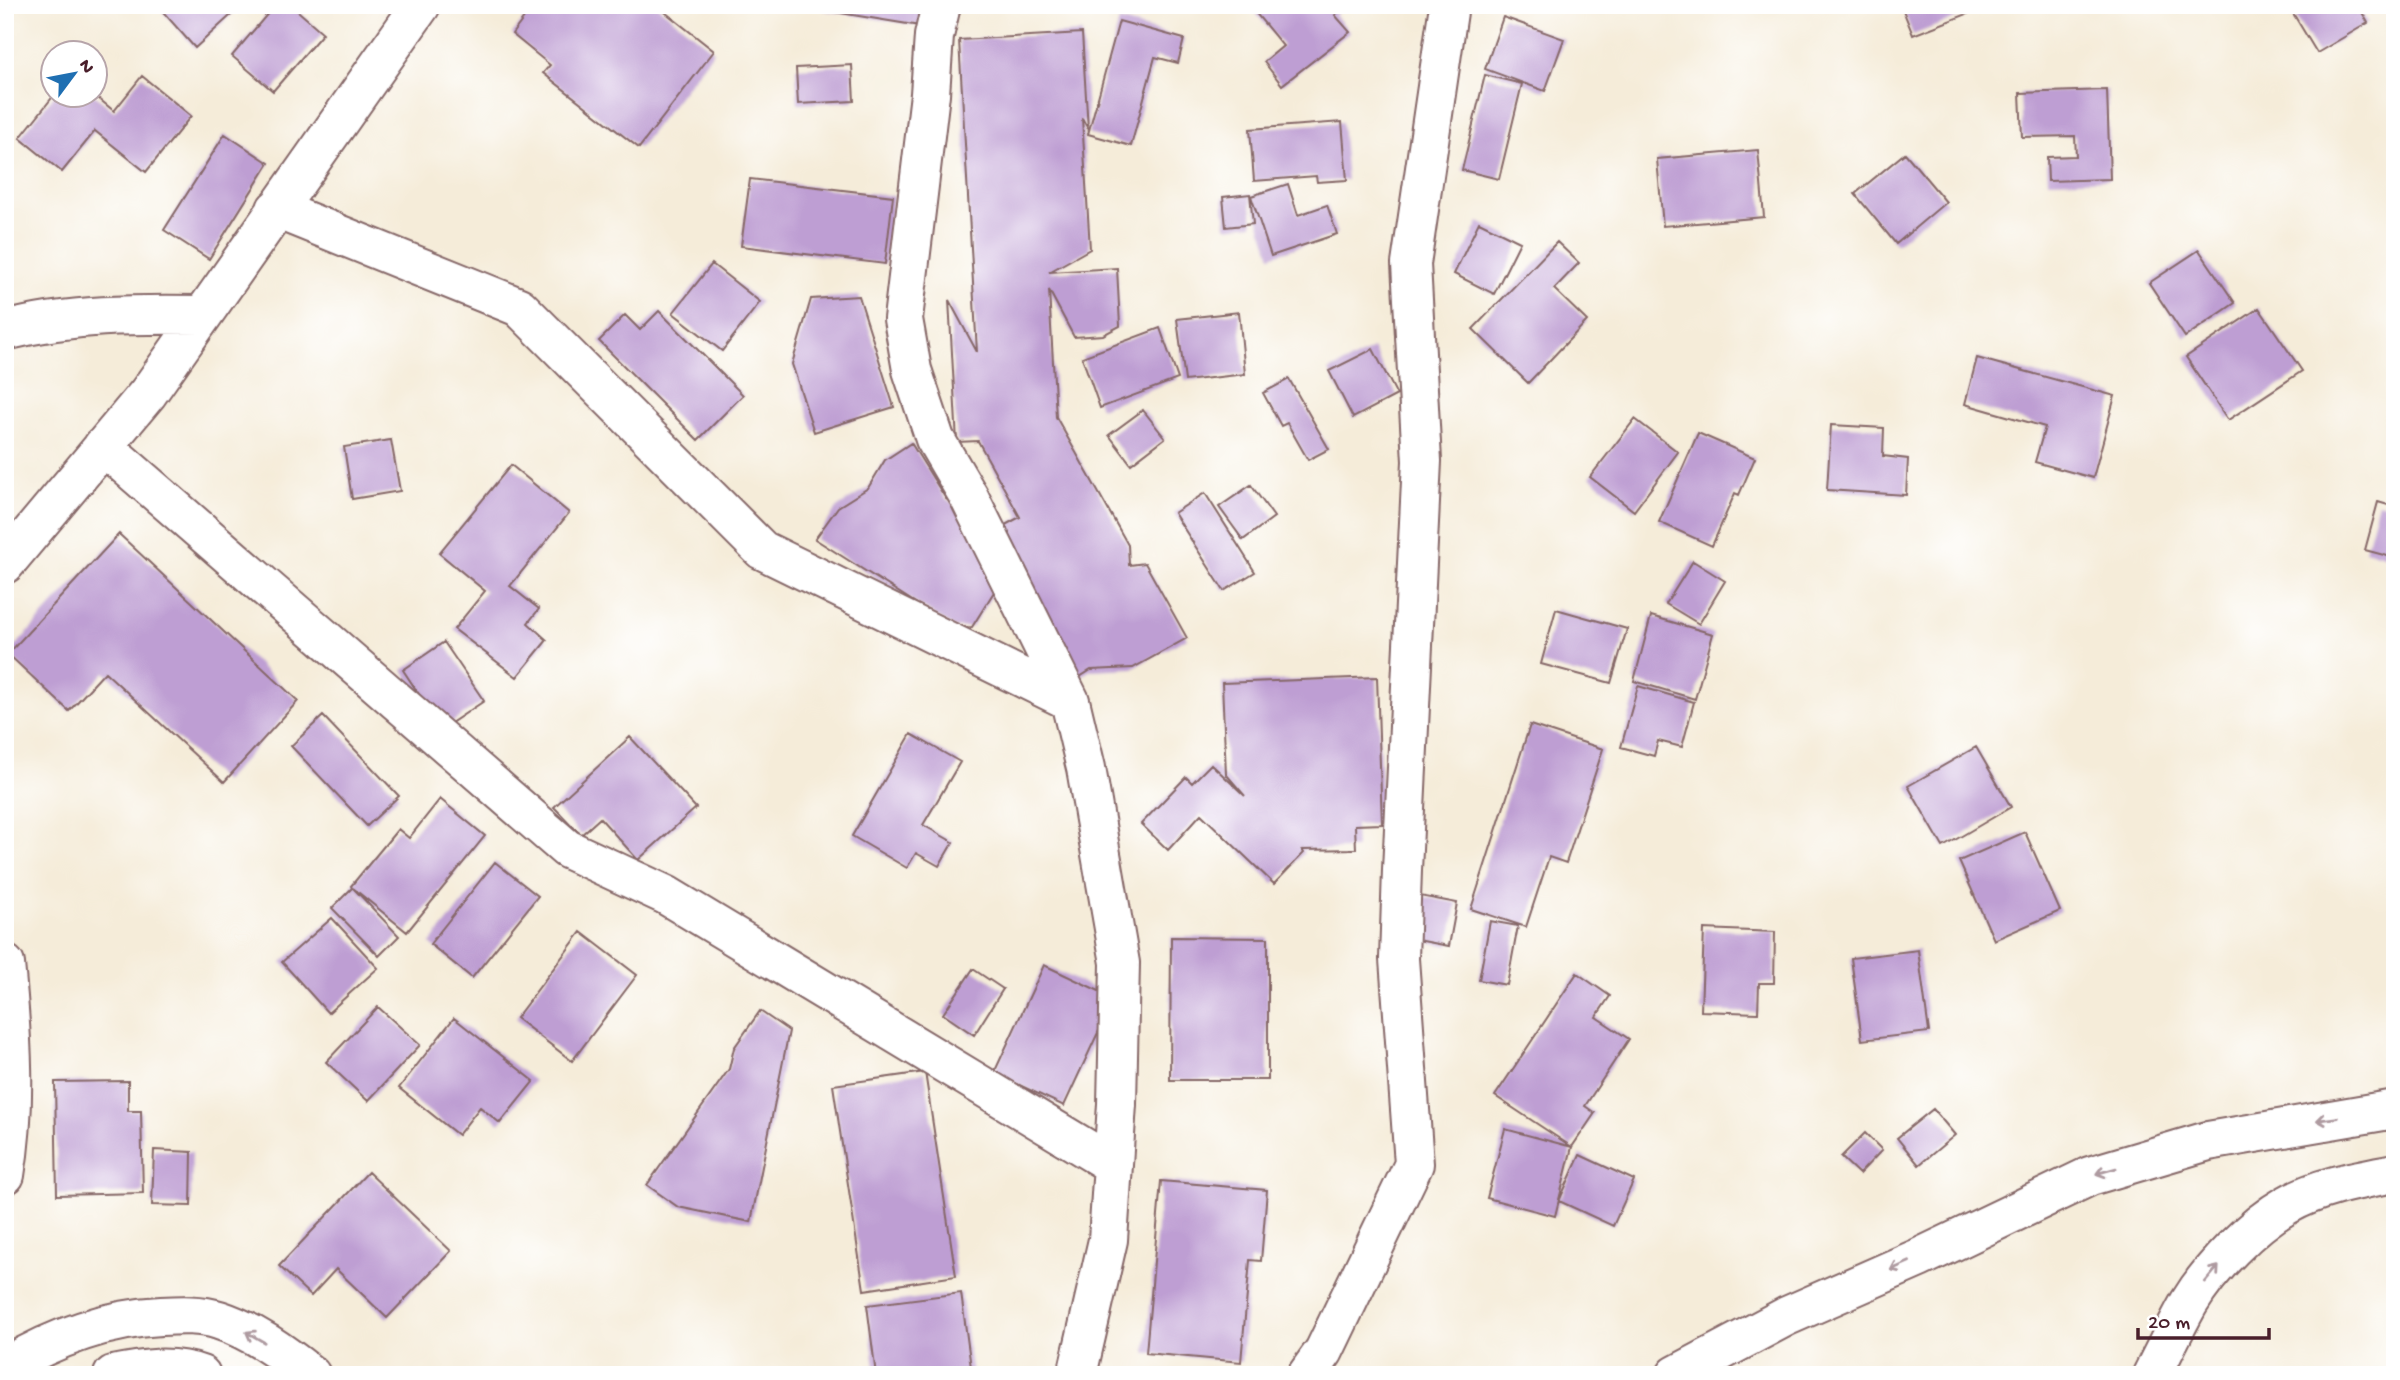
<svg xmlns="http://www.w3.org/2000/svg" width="2400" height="1380" font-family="'Gochi Hand',sans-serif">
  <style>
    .building { fill: #be9ed3 }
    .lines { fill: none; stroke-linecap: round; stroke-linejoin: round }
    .minor-casing { stroke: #866768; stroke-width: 42 }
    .major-casing { stroke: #866768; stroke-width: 42 }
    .minor { stroke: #fff; stroke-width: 38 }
    .major { stroke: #fff; stroke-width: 38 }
    .oneway { stroke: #ae9aa0 }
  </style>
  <rect width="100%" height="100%" fill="#fff"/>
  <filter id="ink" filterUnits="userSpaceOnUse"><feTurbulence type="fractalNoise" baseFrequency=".0143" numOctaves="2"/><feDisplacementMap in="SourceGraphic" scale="14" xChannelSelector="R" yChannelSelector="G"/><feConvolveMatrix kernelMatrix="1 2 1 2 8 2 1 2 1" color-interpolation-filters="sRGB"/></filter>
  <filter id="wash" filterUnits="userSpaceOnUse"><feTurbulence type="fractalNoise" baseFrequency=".00686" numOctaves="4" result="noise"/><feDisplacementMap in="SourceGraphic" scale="28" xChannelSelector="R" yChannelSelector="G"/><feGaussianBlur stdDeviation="1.57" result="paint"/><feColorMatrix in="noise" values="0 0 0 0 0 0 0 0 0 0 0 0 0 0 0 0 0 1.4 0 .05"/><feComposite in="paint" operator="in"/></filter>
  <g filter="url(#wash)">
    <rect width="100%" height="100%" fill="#f5ecd9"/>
    <g id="blocks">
      <path class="building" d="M157 5H242L195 48Z
        M275 5H291L323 33 273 91 232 56Z
        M534 5H656L714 51 639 148 543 73 550 65 512 34Z
        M823 5H924L920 26 822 10Z
        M1262 5H1347L1335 15 1350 32 1282 85 1264 62 1283 46 1254 11Z
        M1901 5H1973L1975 11 1913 35Z
        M2288 5H2358L2368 23 2317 53Z
        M1503 17 1564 39 1545 91 1485 69Z
        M1119 21 1184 39 1178 63 1155 57 1131 146 1088 134Z
        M1082 33 1088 129 1082 118 1090 249 1049 272 1117 268 1120 326 1103 335 1074 337 1049 290 1056 417 1128 545 1129 565 1145 563 1187 638 1133 668 1091 670 1078 678 996 530 1020 517 978 441 957 442 949 300 977 352 959 40Z
        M852 65 854 101 798 104 796 68Z
        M1485 75 1522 84 1499 179 1462 170Z
        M142 76 191 116 146 172 95 131 62 172 20 138 55 94H93L114 111Z
        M2107 90 2110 179 2048 181 2047 157 2076 156 2075 136 2022 137 2020 93Z
        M1342 122 1347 180 1317 182 1316 176 1254 181 1250 129Z
        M225 134 269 163 209 259 164 230Z
        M1758 150 1764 217 1663 226 1657 159Z
        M1905 153 1946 202 1896 244 1855 194Z
        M750 179 893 196 885 264 741 246Z
        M1288 184 1298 215 1327 205 1337 234 1271 256 1251 196Z
        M1250 194 1253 224 1226 227 1223 197Z
        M1479 222 1520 242 1494 294 1454 274Z
        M1557 242 1579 263 1554 289 1587 321 1528 383 1473 329Z
        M2199 250 2235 303 2185 337 2149 283Z
        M712 264 760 302 722 351 673 313Z
        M859 296 894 407 814 432 792 364 811 299Z
        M2259 308 2302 371 2228 420 2186 357Z
        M659 311 743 395 698 440 599 341 625 315 640 330Z
        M1239 312 1245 374 1185 381 1177 319Z
        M1160 328 1178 379 1100 408 1082 357Z
        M1373 349 1397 395 1353 418 1329 371Z
        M1977 358 2115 396 2093 478 2035 462 2045 427 1965 404Z
        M1289 379 1329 449 1308 460 1287 423 1281 426 1263 393Z
        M1143 410 1165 438 1131 464 1109 435Z
        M1635 419 1678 452 1634 511 1590 477Z
        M1831 425 1884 428 1883 456 1908 459 1906 495 1827 490Z
        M1698 433 1755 458 1739 495 1735 493 1712 546 1659 522Z
        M391 440 400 491 352 499 344 447Z
        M911 443 946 499 956 505 1002 579 972 627 955 628 815 539 838 507 868 488 885 460Z
        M511 465 569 513 510 586 539 609 528 623 547 640 517 677 454 629 485 591 439 553Z
        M1251 485 1274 517 1243 540 1219 507Z
        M1205 493 1255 572 1224 591 1174 513Z
        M2378 502 2395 507V558L2365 550Z
        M119 534 298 701 224 782 105 672 69 711 8 654Z
        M1693 561 1725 581 1699 624 1666 604Z
        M1556 609 1627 629 1611 683 1541 664Z
        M1651 616 1713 634 1695 699 1634 681Z
        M444 642 484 701 442 729 403 670Z
        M1377 677 1382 824 1355 825 1356 849 1302 850 1304 853 1274 884 1201 814 1168 850 1141 824 1186 777 1192 783 1211 764 1245 796 1226 774 1222 683Z
        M1638 686 1694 702 1682 747 1658 741 1654 756 1621 747Z
        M323 716 399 796 367 826 291 746Z
        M1530 725 1603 749 1566 863 1549 857 1526 927 1471 909Z
        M911 734 960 762 923 825 953 842 939 866 916 853 907 868 852 836Z
        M630 737 696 808 638 860 600 818 581 835 554 807Z
        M1976 747 2011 807 1943 847 1908 786Z
        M440 799 485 836 407 932 353 888 399 936 379 956 332 908 352 888 351 886 398 829 409 838Z
        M2025 832 2060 911 1994 940 1959 861Z
        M495 862 538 896 472 978 430 944Z
        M1420 896 1457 903 1449 946 1412 939Z
        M332 918 378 968 328 1013 282 962Z
        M1490 921 1518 926 1507 985 1479 980Z
        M1704 929 1775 932 1774 983H1759L1758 1013 1701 1011Z
        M581 932 637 975 572 1061 516 1018Z
        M1171 937 1268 938V1080H1170Z
        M1918 950 1929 1032 1862 1040 1851 958Z
        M1044 965 1114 998 1064 1106 994 1073Z
        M973 969 1003 989 974 1035 943 1014Z
        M1577 973 1610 996 1596 1017 1629 1039 1585 1106 1595 1113 1572 1147 1555 1216 1487 1198 1505 1129 1572 1147 1495 1096Z
        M378 1007 420 1045 368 1101 326 1062Z
        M760 1011 789 1031 751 1222 678 1207 647 1185 729 1069 734 1048Z
        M454 1018 534 1081 500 1123 480 1107 458 1135 399 1088Z
        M925 1072 956 1276 864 1290 833 1085Z
        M128 1081V1111H141L143 1193 57 1195 55 1082Z
        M1933 1109 1955 1135 1919 1165 1897 1138Z
        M1865 1133 1882 1150 1859 1174 1841 1157Z
        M154 1150 192 1152 191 1206 152 1205Z
        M1580 1155 1634 1180 1613 1226 1559 1201Z
        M368 1172 451 1251 387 1318 336 1269 311 1296 279 1266Z
        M1161 1181 1267 1190 1261 1261 1250 1260 1241 1362 1146 1353Z
        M961 1293 972 1375H876L867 1305Z"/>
    </g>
  </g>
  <g filter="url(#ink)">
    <use href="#blocks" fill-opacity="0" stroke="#866768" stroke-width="2"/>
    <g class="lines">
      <defs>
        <path id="minor" d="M941 5 934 36 930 94 903 319 912 370 935 439 969 497 1070 701 1086 768 1120 963 1117 1104 1108 1240 1077 1375
          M276 209 519 307 762 550 1070 701
          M5 331C69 314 136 314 202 315
          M103 446 567 849 666 895 1113 1165
          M5 564 148 393 421 5
          M5 964C12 1036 17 1104 5 1175
          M1307 1375 1324 1351 1414 1164 1399 959 1402 870 1422 461 1411 264 1449 5"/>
        <path id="major" d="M5 1367C54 1338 104 1319 161 1316 180 1315 201 1314 219 1320 253 1331 283 1353 311 1375
          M113 1375C143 1369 171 1364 201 1375
          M1676 1375 1787 1316 1919 1258 2090 1176 2208 1141 2395 1109
          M2152 1375C2164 1351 2176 1326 2189 1303 2210 1268 2252 1225 2287 1205 2320 1186 2358 1180 2395 1173"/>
      </defs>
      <use href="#minor" class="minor-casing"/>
      <use href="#major" class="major-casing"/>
      <use href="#minor" class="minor"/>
      <use href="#major" class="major"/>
    </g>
    <defs><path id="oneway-shaft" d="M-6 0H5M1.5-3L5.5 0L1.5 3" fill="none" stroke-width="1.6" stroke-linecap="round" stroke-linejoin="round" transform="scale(1.75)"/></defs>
    <g class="oneway">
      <use href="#oneway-shaft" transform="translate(2327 1119) rotate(172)"/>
      <use href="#oneway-shaft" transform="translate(2106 1171) rotate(164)"/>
      <use href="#oneway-shaft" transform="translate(1900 1266) rotate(156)"/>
      <use href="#oneway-shaft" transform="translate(2212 1274) rotate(-50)"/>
      <use href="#oneway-shaft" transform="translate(255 1337) rotate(-150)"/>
    </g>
  </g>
  <rect width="2400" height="1380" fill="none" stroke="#fff" stroke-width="28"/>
  <g transform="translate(74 74) rotate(58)"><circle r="33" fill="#ffffff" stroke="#b7a5aa" stroke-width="2"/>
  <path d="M0-5L12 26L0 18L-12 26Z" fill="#1f6fb2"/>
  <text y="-10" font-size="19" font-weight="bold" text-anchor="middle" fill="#4a1f2b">N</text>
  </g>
  <path d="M2138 1328v10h131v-10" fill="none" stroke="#4a1f2b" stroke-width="3.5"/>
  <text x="2148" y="1328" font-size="21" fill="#4a1f2b" stroke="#ffffff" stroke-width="5" paint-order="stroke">20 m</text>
</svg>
